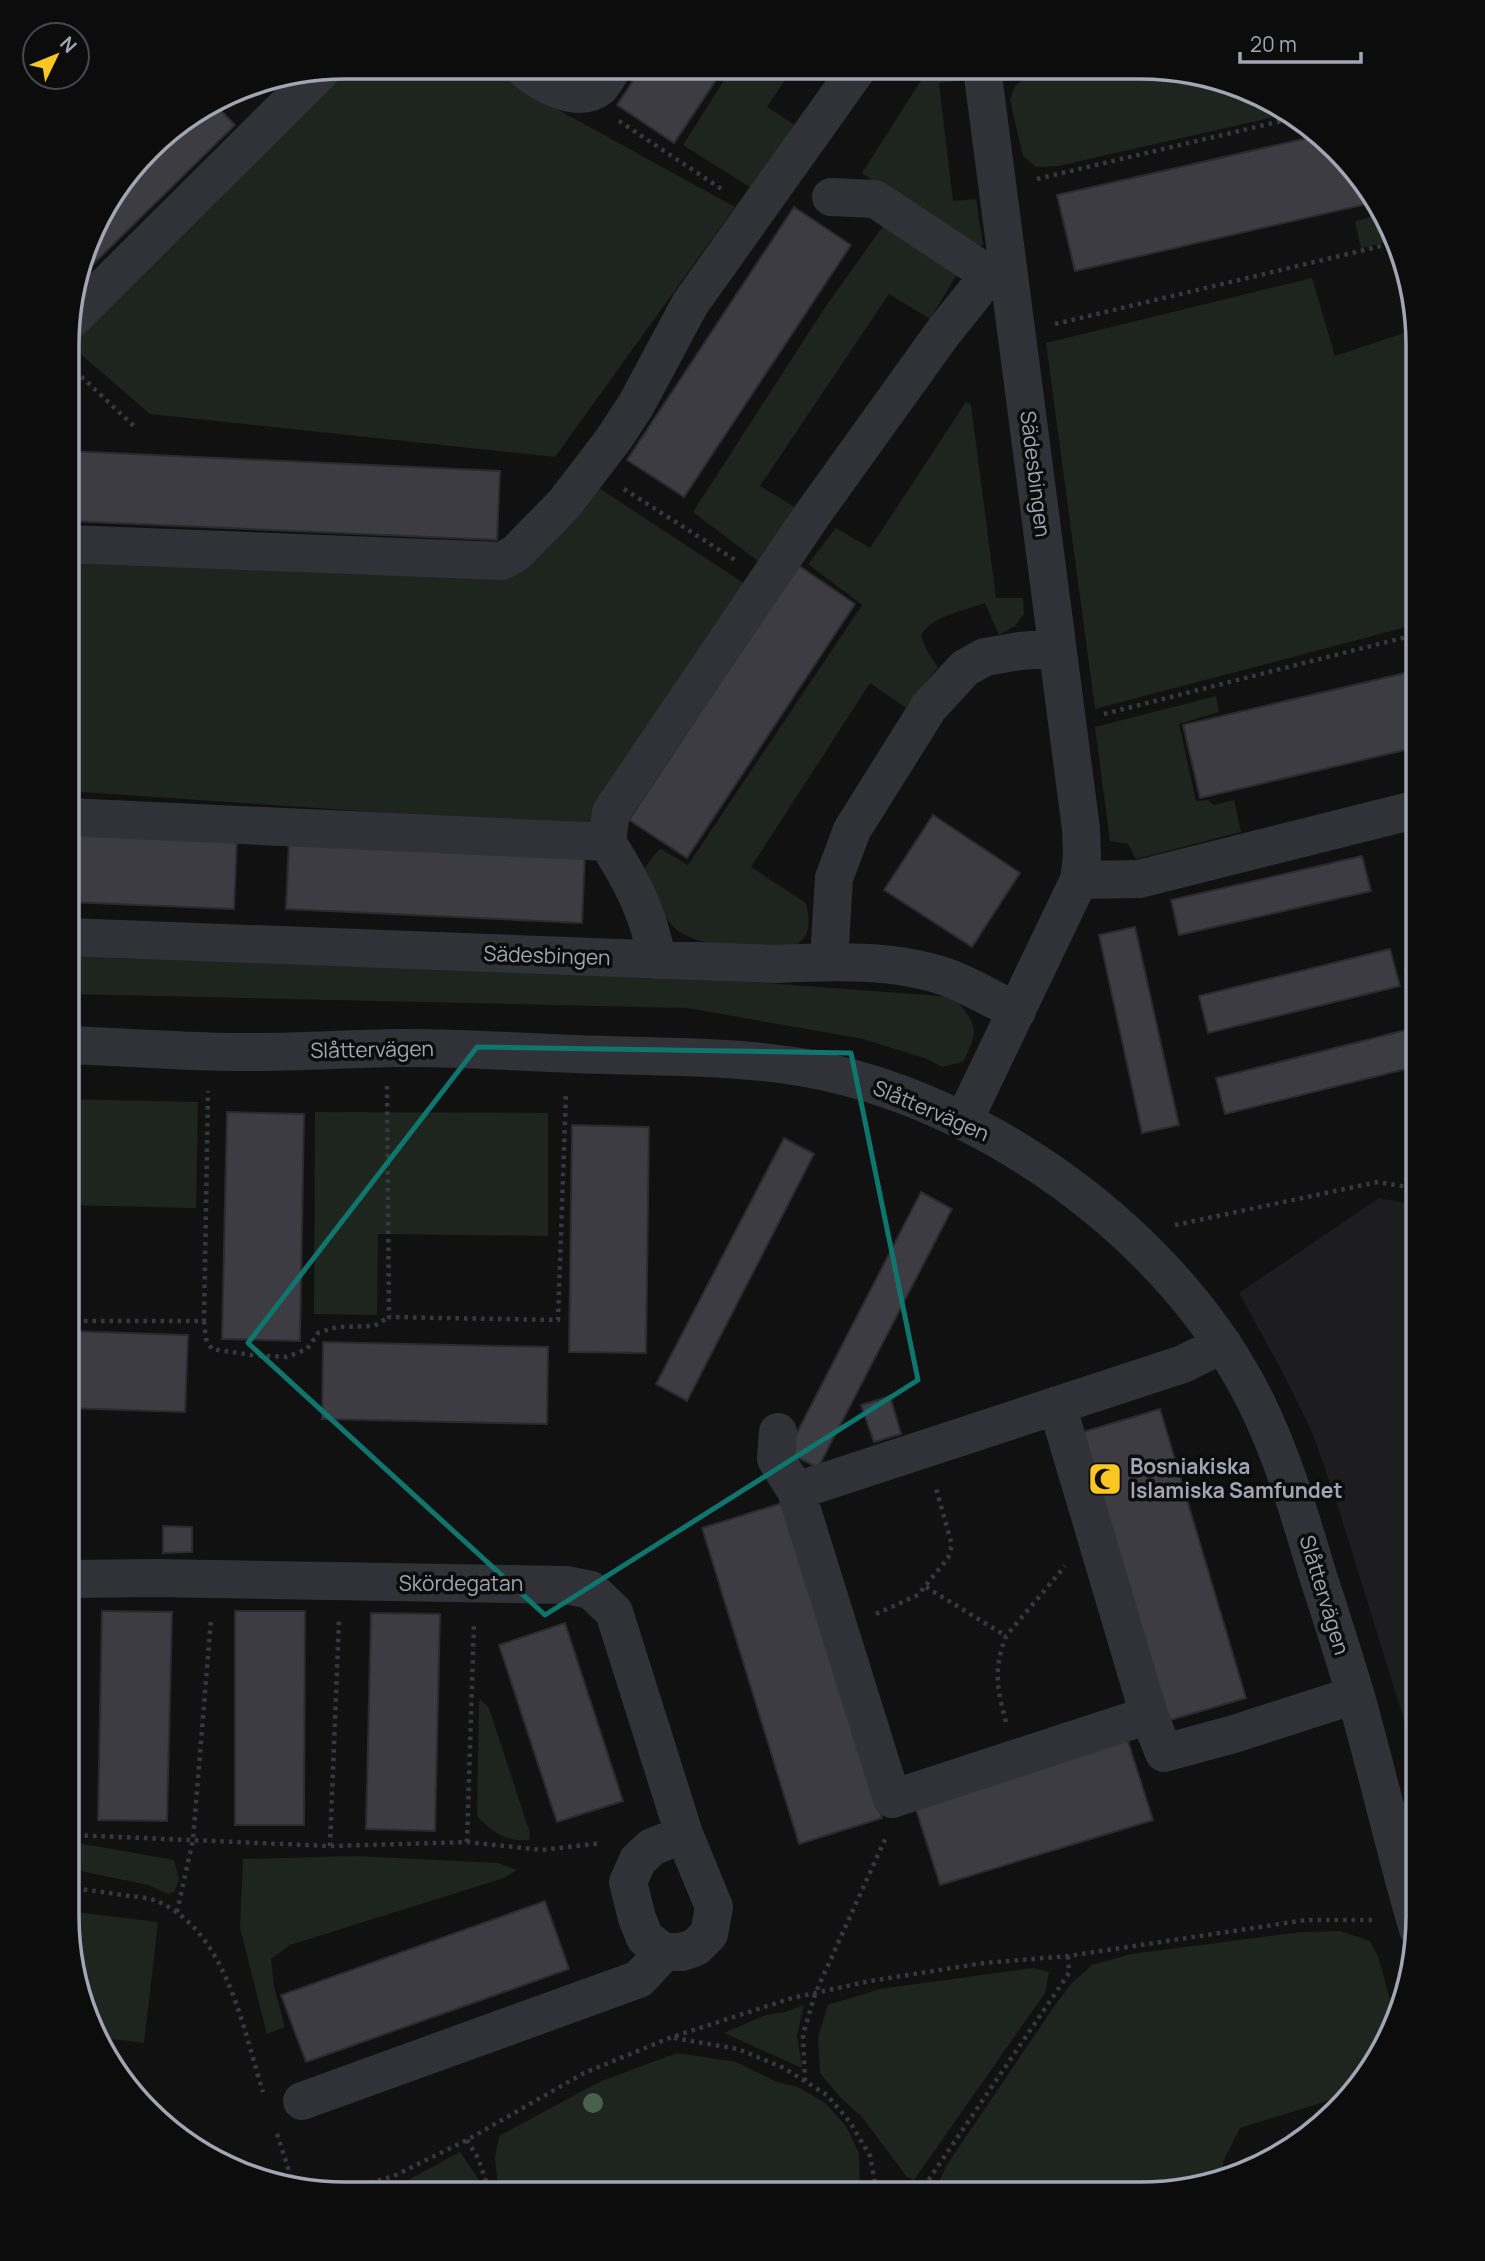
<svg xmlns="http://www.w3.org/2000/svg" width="1485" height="2261" font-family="Manrope,sans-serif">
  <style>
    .built { fill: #1d1d1f }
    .green { fill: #1d251e }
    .building { fill: #3c3c42; stroke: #2b2a2e; stroke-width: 2 }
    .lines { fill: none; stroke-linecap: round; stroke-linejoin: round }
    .path { stroke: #37393e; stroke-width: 4.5; stroke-dasharray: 3.5 5; stroke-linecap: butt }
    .minor { stroke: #313237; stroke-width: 38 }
    .tree { fill: #49604d }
    .marked { fill: none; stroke: #0f766e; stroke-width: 5; stroke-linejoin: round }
    .labels { text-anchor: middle; stroke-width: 7; stroke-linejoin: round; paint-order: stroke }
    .street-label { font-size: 21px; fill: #a1a5b4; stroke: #0c0c0d }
    .poi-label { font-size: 21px; font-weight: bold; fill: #a1a5b4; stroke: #0c0c0d; text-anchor: start }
    .rim { fill: none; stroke: #a1a5b4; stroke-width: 3.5 }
  </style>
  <rect width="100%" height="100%" fill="#111112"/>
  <path class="built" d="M1379 1198 1418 1205V1765L1335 1497 1312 1432 1282 1371 1239 1293Z"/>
  <path class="green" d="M350 67H498L524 91 735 207 555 457 150 414 69 344V341Z
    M732 68H793L767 107 795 125 753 189 683 145Z
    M929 68H959L961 80 939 83 953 201 976 199 983 245 969 250 862 173Z
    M1068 69H1177L1247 88 1288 112 1279 116 1058 166 1036 167 1023 156 1010 100 1015 86 1024 79Z
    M1380 209 1398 240 1361 248 1355 222 1381 213Z
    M883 226 959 271 930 319 889 294 760 486 798 509 763 565 693 512 824 309Z
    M1312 278 1335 356 1416 329 1418 344V624L1095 709 1046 343Z
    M966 402 971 405 996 598H1023L1024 614 1015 626 999 635 985 603C966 610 929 617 921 636L927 651 938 667 906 708 870 683 751 867 806 903C809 916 812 933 799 943 788 952 724 946 708 943 700 941 684 936 678 931 663 919 650 887 644 869L654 855 661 849 688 865 862 605 808 564 836 528 870 548Z
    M596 486 751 588 593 827 68 791V560L453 569Z
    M1216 696 1219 712 1179 724 1196 801 1208 800 1214 805 1234 800 1241 832 1136 859 1128 844 1110 841 1095 727Z
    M68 949 656 975 954 997C977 1026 980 1028 963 1062L942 1067 927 1059 863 1039 687 1008 68 994Z
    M68 1099 198 1102 196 1208 68 1205Z
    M315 1112 548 1113V1236L378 1234 377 1315 314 1314Z
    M481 1700 489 1708 530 1833 529 1840C506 1842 492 1832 477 1816L479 1702Z
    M78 1843 174 1860 179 1880 174 1892 168 1894 148 1885 71 1869Z
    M357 1856 498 1863 517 1870 504 1878 290 1945 271 1959 274 1987 285 2027 267 2034 240 1928 243 1859Z
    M67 1911 158 1922 144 2043 96 2037 88 2023Z
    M1340 1931 1370 1941 1378 1956 1396 2021 1371 2071 1353 2093 1240 2128 1223 2162V2178L1141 2194H934L946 2166 1055 2005 1072 1983 1092 1965 1131 1954 1302 1932Z
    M1033 1968 1049 1972 1045 1993 914 2180 907 2177 862 2117 839 2096 820 2073 818 2037 828 2005 880 1989Z
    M804 2005 797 2035 802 2068 724 2033 766 2015 785 2012Z
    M677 2053 736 2062 777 2082 798 2087 825 2103 846 2126 859 2153 860 2194 499 2193 495 2158 499 2136 599 2082Z
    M460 2152 484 2187 483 2193 386 2192Z"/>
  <path class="building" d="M642 67 724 68 674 143 617 105Z
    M214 103 235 125 77 280 95 221 161 136Z
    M1321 135 1361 175 1366 184 1371 203 1075 271 1057 195Z
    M794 207 851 245 684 497 627 460Z
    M69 451 500 471 497 540 69 521Z
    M798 565 855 604 687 858 629 820Z
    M1418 670V747L1200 798 1183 725Z
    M933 815 1020 873 972 947 884 890Z
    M68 831 237 838 234 909 68 902Z
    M289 839 585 853 582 923 286 909Z
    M1362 856 1371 891 1179 935 1171 900Z
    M1135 927 1179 1125 1142 1133 1099 935Z
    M1390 949 1400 986 1208 1033 1199 996Z
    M1418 965V995L1412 996 1405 969Z
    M1410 1029 1418 1066 1225 1114 1216 1078Z
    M227 1112 304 1114 300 1341 222 1339Z
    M572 1125 649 1127 646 1353 569 1352Z
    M784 1138 814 1154 687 1401 656 1384Z
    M921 1192 952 1209 818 1468 787 1452Z
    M67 1331 188 1335 185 1412 67 1408Z
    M323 1342 548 1347 547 1424 322 1419Z
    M890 1396 901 1434 874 1442 861 1405Z
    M1160 1409 1246 1698 1160 1723 1073 1435Z
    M785 1502 882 1818 799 1844 702 1528Z
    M163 1526 192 1527V1552L163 1553Z
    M102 1611 172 1612 167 1821 98 1820Z
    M235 1611H305L304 1825H235Z
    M371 1613 440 1614 435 1831 366 1829Z
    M565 1623 623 1801 557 1822 499 1645Z
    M1127 1738 1153 1820 940 1885 914 1803Z
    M545 1901 569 1969 306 2062 281 1995Z"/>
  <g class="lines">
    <path class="path" d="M619 121 723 190
      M1037 179 1298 117
      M1055 324 1398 242
      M69 365 137 429
      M624 489 735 560
      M1104 714 1418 634
      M387 1086 389 1317 558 1320 566 1092
      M1175 1225 1378 1182 1418 1189
      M67 1321H204L208 1091
      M204 1321 206 1339 212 1349 251 1355 287 1357 307 1349 318 1333 337 1327 374 1326 389 1317
      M926 1587 1006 1636
      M876 1614 918 1595 948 1558 952 1545 935 1485
      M73 1618 72 1835 330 1846 467 1842 542 1850 601 1843
      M1006 1722C997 1688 993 1671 1006 1636L1065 1566
      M467 1842 474 1623
      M330 1846 339 1620
      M67 1887C88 1890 109 1893 130 1896 139 1897 149 1898 157 1901 227 1932 242 2026 263 2092
      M177 1912 193 1840 211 1619
      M674 2038 738 2049 784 2068 827 2095 850 2122 870 2156 877 2194
      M805 2081 803 2035 815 1994 886 1837
      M277 2134 295 2189
      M467 2140 478 2158 490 2193
      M337 2192 394 2176 467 2140 584 2073 672 2037 792 1998 870 1981 984 1963 1068 1956 1306 1920H1373
      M919 2194 1069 1973 1068 1956"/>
    <path class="minor" d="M522 67C539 83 578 105 600 87 605 82 609 73 613 67
      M831 197 875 199 988 274H1009
      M69 322 321 71
      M68 544 502 561 516 553 564 504 613 440 636 405 690 304 858 68
      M68 817 607 842C632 882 649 913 657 960
      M607 842 611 812 812 515 942 334C957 314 975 295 988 274
      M1079 880 1139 879 1418 809
      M68 937 777 964C831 961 897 959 949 978 972 987 995 1001 1017 1011
      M829 961 834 878 852 830 929 707 965 668 985 657 1020 651 1057 648
      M68 1045C121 1047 174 1051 227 1052 284 1053 340 1049 396 1048 456 1047 515 1052 575 1054 649 1057 726 1055 800 1067 982 1097 1172 1234 1255 1400 1283 1456 1300 1516 1318 1576 1331 1615 1343 1654 1355 1693 1377 1771 1395 1851 1418 1929
      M964 1120 1079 880 1082 856 1081 829 982 68
      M1223 1344 1183 1364 796 1491 892 1799 1149 1715 1164 1753 1234 1734 1355 1695
      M1057 1405 1149 1715
      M778 1432 776 1459 796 1491
      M67 1579 155 1578 566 1585 591 1590 614 1612 684 1834 714 1907 709 1934 696 1947 682 1952H664L645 1938 637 1918 628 1882 638 1860 652 1847 684 1834
      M302 2101 639 1979 664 1952"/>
  </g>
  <circle class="tree" cx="593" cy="2103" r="10"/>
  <path class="marked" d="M477 1047 851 1053 918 1380 545 1615 248 1343Z"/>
  <defs>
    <symbol id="mosque-square" viewBox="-11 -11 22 22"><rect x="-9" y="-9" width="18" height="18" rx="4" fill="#f9c722" stroke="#0c0c0d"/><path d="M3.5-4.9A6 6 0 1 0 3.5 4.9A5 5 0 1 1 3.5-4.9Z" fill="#111"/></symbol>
  </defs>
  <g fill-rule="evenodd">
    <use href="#mosque-square" x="1086" y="1460" width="38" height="38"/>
  </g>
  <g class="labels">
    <g class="street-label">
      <text transform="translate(1035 474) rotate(83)" y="7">Sädesbingen</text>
      <text transform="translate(547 956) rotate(2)" y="7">Sädesbingen</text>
      <text transform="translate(372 1050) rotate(-1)" y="7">Slåttervägen</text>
      <text transform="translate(931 1111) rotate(23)" y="7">Slåttervägen</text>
      <text x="461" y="1591">Skördegatan</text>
      <text transform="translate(1324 1595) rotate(73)" y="7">Slåttervägen</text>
    </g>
    <g class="poi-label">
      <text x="1130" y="1474">Bosniakiska<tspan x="1130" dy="24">Islamiska Samfundet</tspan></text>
    </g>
  </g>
  <path d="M0 0H1485V2261H0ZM345 79H1140A266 266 0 0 1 1406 345V1916A266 266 0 0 1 1140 2182H345A266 266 0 0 1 79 1916V345A266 266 0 0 1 345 79Z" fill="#0c0c0d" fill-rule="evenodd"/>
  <path class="rim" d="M345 79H1140A266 266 0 0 1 1406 345V1916A266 266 0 0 1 1140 2182H345A266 266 0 0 1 79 1916V345A266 266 0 0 1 345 79Z"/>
  <g transform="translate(56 56) rotate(47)"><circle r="33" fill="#0c0c0d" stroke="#484950" stroke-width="2"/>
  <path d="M0-5L12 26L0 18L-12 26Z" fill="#f9c722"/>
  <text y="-10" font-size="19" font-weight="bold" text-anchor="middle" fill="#a1a5b4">N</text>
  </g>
  <path d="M1240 52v10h121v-10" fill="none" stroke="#a1a5b4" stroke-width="3.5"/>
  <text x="1250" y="52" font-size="21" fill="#a1a5b4" stroke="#0c0c0d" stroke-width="5" paint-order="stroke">20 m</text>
</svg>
